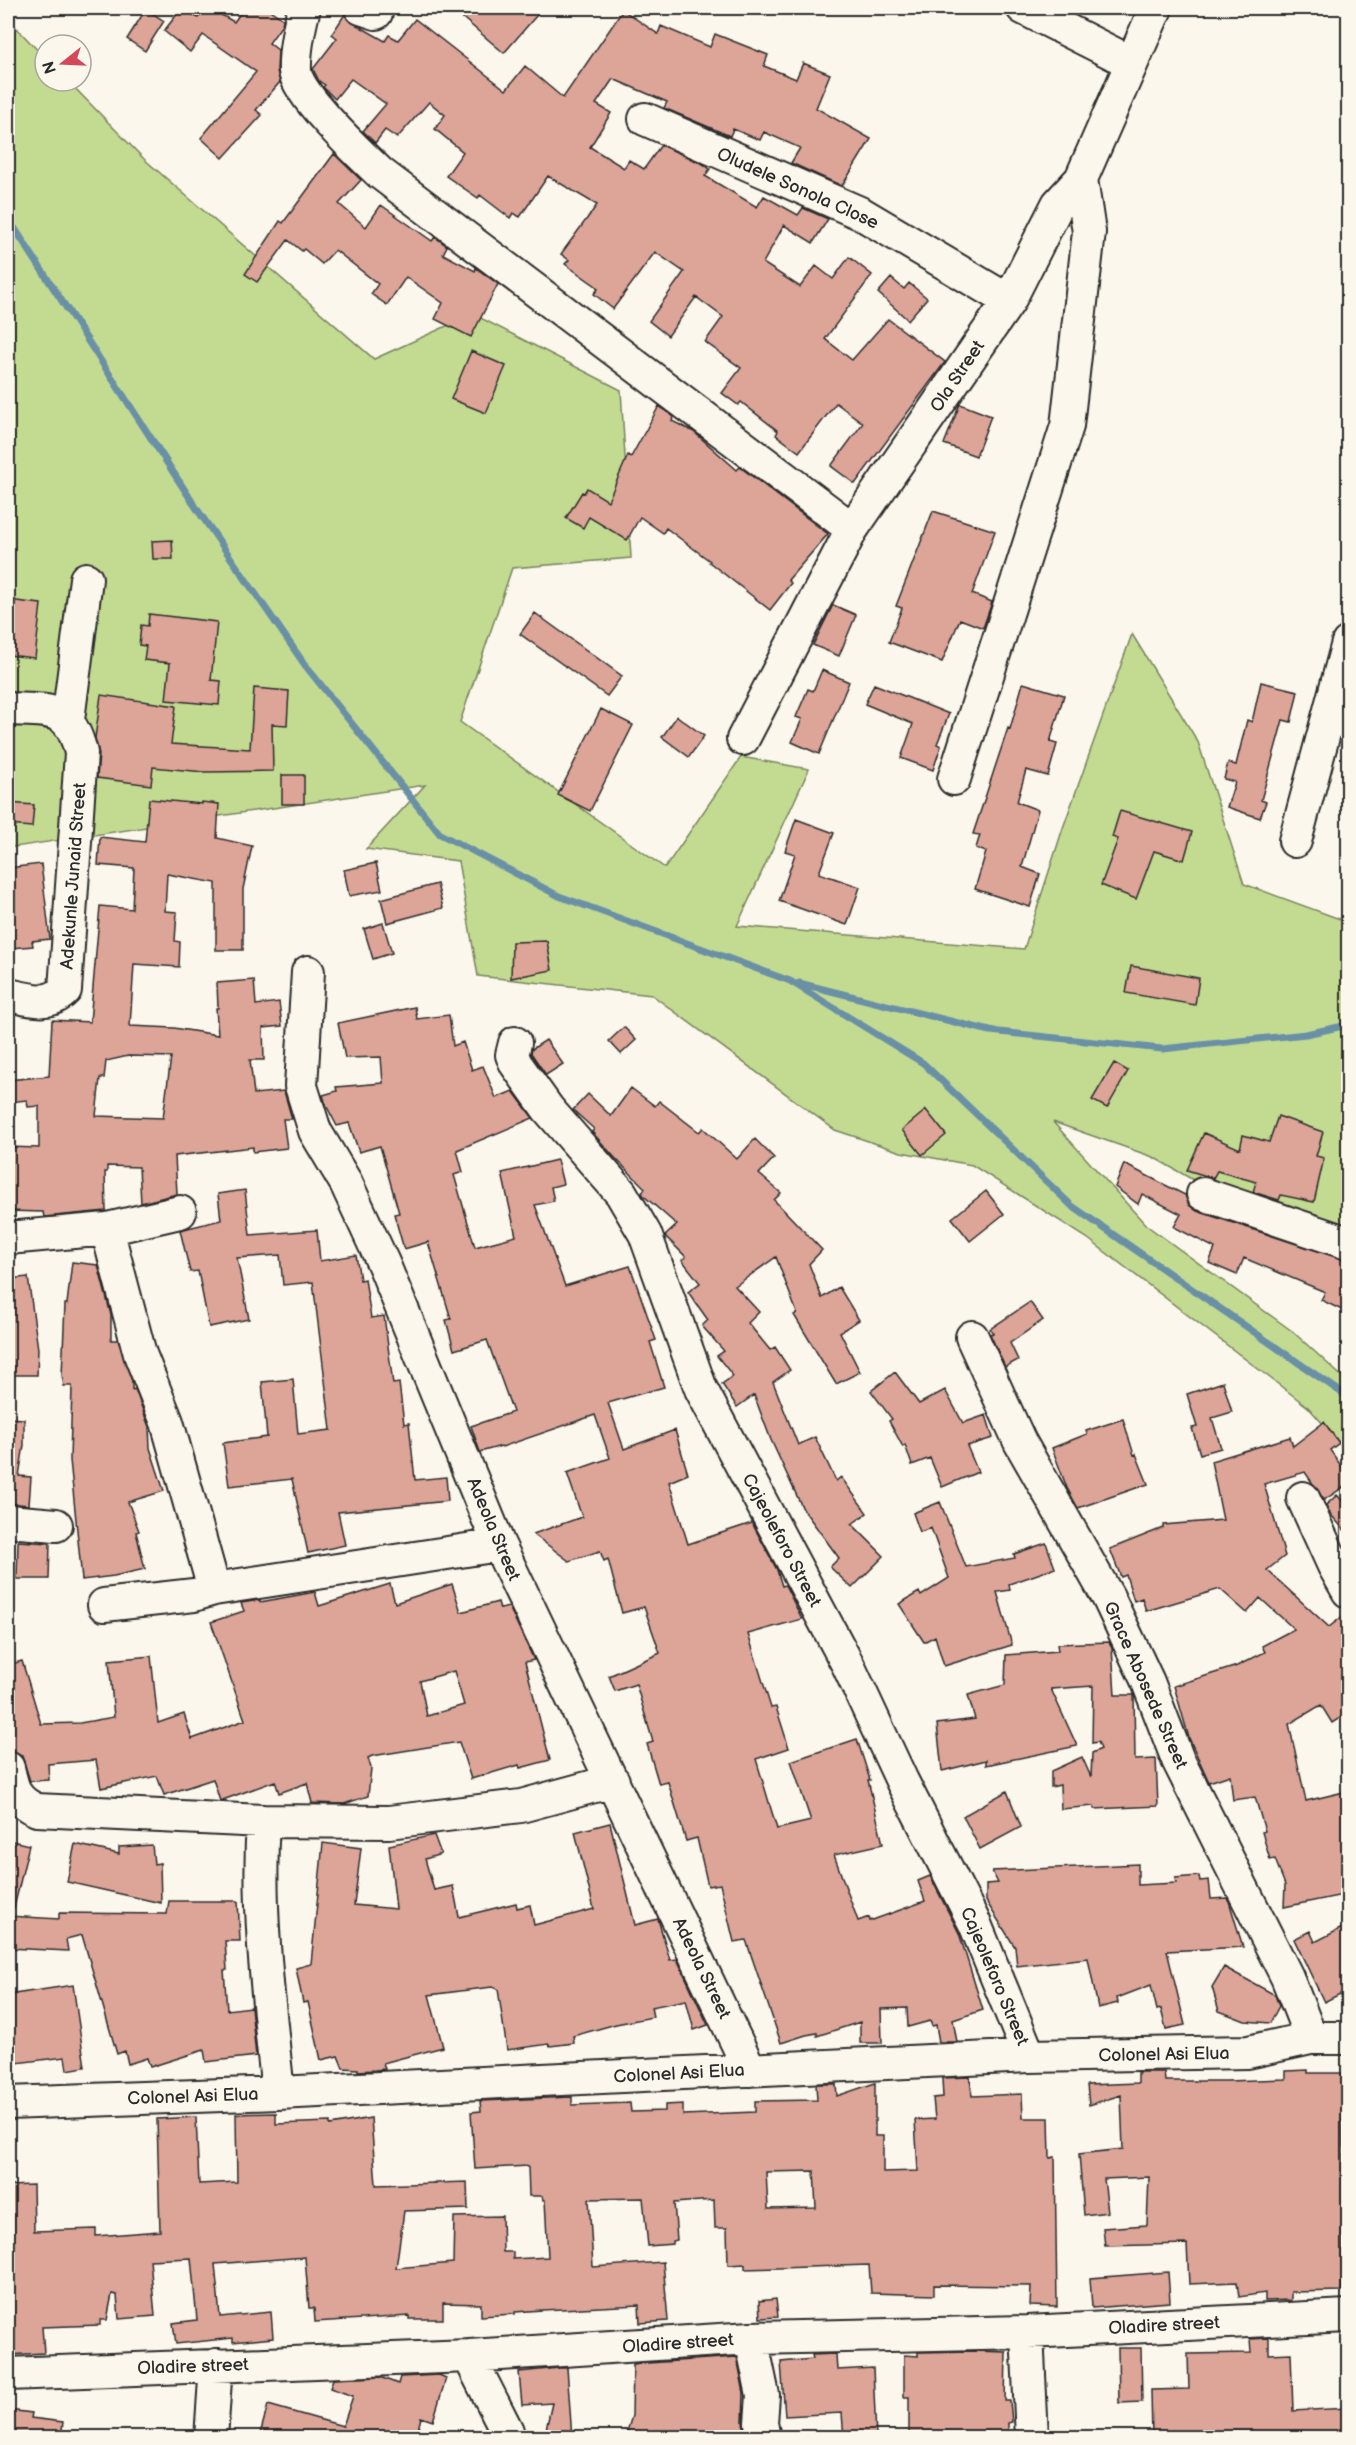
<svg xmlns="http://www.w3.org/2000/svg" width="1356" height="2445" font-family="'Balsamiq Sans',sans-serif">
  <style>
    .green { fill: #c3db91; stroke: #77835e; stroke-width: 1.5 }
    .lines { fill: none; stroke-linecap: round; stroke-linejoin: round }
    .stream { stroke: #6b90a5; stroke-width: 7 }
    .building { fill: #dda498; stroke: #2b2b2b; stroke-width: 1.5; fill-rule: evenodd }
    .minor-casing { stroke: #2b2b2b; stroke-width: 36 }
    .minor { stroke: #fbf7ec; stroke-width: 32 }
    .labels { text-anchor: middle; stroke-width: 4.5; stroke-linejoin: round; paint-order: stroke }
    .street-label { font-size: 18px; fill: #2b2b2b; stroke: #fbf7ec }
  </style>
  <rect width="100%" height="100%" fill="#fbf7ec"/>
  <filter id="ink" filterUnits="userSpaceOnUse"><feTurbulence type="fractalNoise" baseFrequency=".0167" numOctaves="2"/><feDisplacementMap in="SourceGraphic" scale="12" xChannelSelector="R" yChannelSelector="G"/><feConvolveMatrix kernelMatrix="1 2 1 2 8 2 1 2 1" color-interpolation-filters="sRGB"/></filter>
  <g filter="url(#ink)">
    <path class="green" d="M8 19 45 58V81H68L144 159 374 359 473 314 621 390 631 558 512 568 460 722 665 868 741 757 809 769 737 926 1024 949 1063 828 1132 634 1198 742 1244 884 1348 922V1232L1230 1201 1153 1157 1053 1122 1146 1225 1292 1331 1348 1382V1452L1308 1407 1087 1238 972 1165 901 1152 835 1130 652 995 478 976 458 861 366 849 425 785 8 848Z"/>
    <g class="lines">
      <path class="stream" d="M8 218 199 512 305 665 440 834 559 896 790 981 923 1063 1072 1206 1348 1397
        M799 983 990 1031 1162 1049 1306 1034 1348 1025"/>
    </g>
    <path class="building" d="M182 8 198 18 204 8H209L234 22 244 8H267L283 19 282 25 269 43 278 50 277 71 280 82 256 110 262 115 223 158 201 138 256 72 203 35 190 52 164 31Z
      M451 8H543L504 53Z
      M146 9 164 21 145 51 127 39Z
      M623 10 658 34 661 26 710 47 715 34 768 55 764 66 796 79 803 63 830 74 816 108 871 139 842 186 791 163 800 148 764 132 760 140 733 129 730 136 664 108 667 102 613 79 596 104 611 113 590 147 624 168 629 160 644 169 661 145 703 164 710 169 705 176 757 207 764 196 798 215 803 208 828 219 813 243 784 225 763 263 800 287 816 266 833 279 849 257 872 275 825 339 852 360 888 319 945 362 855 484 831 466 863 423 836 403 799 452 776 435 778 431 741 402 738 405 722 393 741 368 705 342 723 317 696 297 668 336 649 321 684 272 655 252 613 309 594 294 598 289 596 286 565 264 569 260 561 254 597 205 548 176 520 217 513 213 510 218 480 195 478 198 446 176 463 152 435 129 445 115 429 102 397 138 385 130 375 143 363 131 386 104 351 79 335 99 323 87 325 85 319 81 313 69 337 38 332 34 345 14 348 20 385 41 389 35 398 40 415 19 506 90 525 66 563 98Z
      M334 154 361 180 339 204 366 227 381 205 432 241 435 237 447 246 443 254 475 271 476 268 498 284 471 337 435 319 443 303 406 277 387 305 371 294 378 284 335 250 322 264 304 249 302 251 288 240 257 282 245 274 280 221 283 223Z
      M891 278 904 289 909 283 927 298 908 320 878 293Z
      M471 351 506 366 486 413 451 399Z
      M960 404 991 416 976 456 944 444Z
      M659 406 674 417 672 421 694 432 737 470 740 467 828 534 788 580 791 583 770 610 709 562 710 561 666 528 663 533 640 517 627 540 589 517 583 528 566 518 582 492 584 493 587 488 608 501 628 455 631 457Z
      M933 511 995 531 972 594 992 602 983 628 960 619 942 662 889 642 902 608 896 606Z
      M172 540 173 559H153L152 541Z
      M8 600 41 604 35 658 8 655Z
      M833 605 856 615 839 656 813 645Z
      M535 613 622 676 607 696 520 634Z
      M149 614 217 622 211 680 221 681 219 705 166 700 170 663 144 660 146 646 139 645 141 625 148 626Z
      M822 670 849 682 819 754 792 742 802 719 796 717 808 689 813 691Z
      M1261 682 1298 691 1291 722 1283 720 1261 800 1266 802 1260 818 1227 807 1235 782 1224 779 1228 763 1236 765 1247 720 1252 722Z
      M1023 683 1064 695 1050 742 1057 744 1048 776 1026 770 1017 802 1038 810 1022 867 1040 874 1030 907 975 889 986 852 976 848 980 835 973 834 1008 728 1010 729Z
      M874 684 949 714 937 744 941 746 933 770 901 758 913 724 865 704Z
      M254 688 289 691 287 725 272 724 273 771 204 772 153 767 151 785 97 778 99 754 95 738 101 695 176 706 171 744 250 749Z
      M601 709 633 725 590 811 558 795Z
      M677 716 704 736 689 757 662 737Z
      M282 775H304V804H282Z
      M149 799 202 804V802L219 804 217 838 252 846 243 889V950H216V883L167 874 165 911 177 912 175 941 180 942 179 967 134 964 130 1026 174 1028 218 1035 216 1008H218L217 983 254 980 256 1005 279 1002 282 1026 263 1028 264 1060H250L254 1094 284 1091 292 1119H283L287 1148 253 1152V1147L175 1156 177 1194 141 1203 139 1167 107 1166V1172H105L106 1211 44 1217 43 1212 8 1211V1147L39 1148V1106L28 1107 27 1100 8 1102V1080L49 1076 52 1020 90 1022 100 906 132 909 134 868 98 865 100 837 145 842ZM128 1056 171 1057 163 1118 96 1116 100 1078H104L106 1061Z
      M8 803 34 805 32 827 8 825Z
      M1120 811 1192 832 1184 860 1154 851 1136 899 1101 885 1118 839 1112 837Z
      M796 819 834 833 819 873 860 887 847 925 779 901 795 854 785 851Z
      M376 863 382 890 349 896 344 870Z
      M41 864 50 939 32 941 33 946 11 948 8 921V868Z
      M437 884 443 908 387 923 381 899Z
      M383 923 392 953 373 959 364 929Z
      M547 941 552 970 511 978 512 942Z
      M1131 966 1199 978 1195 1005 1126 993Z
      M415 1007 417 1019 449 1015 453 1046 463 1042 472 1070 483 1066 496 1098 513 1091 533 1118 457 1150 463 1172 454 1175 475 1247 516 1236 502 1173 557 1160 563 1184 551 1187 554 1201 535 1205 565 1286 630 1266 656 1340 650 1342 664 1387 608 1403 624 1449 675 1430 688 1474 669 1482 688 1544 752 1523 777 1570 782 1586 785 1585 802 1619 748 1634 771 1708 776 1707 789 1748 756 1759 777 1829 811 1821 791 1761 857 1739 870 1780H868L883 1844 834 1855 858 1921 869 1917 870 1921 925 1901 918 1881 930 1876 959 1933 983 2010 953 2020 957 2042H939L936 2025 932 2026 930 2021 908 2027 907 2008 881 2009 882 2043H860V2022L817 2036V2033L806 2035 781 2043 746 1940 734 1942 720 1884 708 1886 697 1838 686 1841 668 1782 659 1784 647 1744 653 1742 636 1684 615 1691 609 1676 660 1653 644 1607 622 1613 608 1559 604 1561 600 1551 569 1561 533 1534 582 1517 567 1473 610 1458 595 1415 502 1447 501 1446 480 1452 471 1426 513 1412 487 1340 454 1350 446 1320 451 1319 428 1242 404 1249 394 1214 399 1213 380 1146 359 1152 349 1123 337 1126 326 1105 323 1095 337 1091 336 1087 383 1083 381 1057 345 1058 338 1023Z
      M624 1027 636 1040 621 1054 609 1041Z
      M546 1040 563 1064 546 1075 531 1053 532 1049Z
      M1114 1063 1128 1071 1107 1108 1092 1100Z
      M631 1088 655 1106 659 1101 699 1132 703 1128 737 1159 755 1139 774 1158 759 1174 781 1193 774 1200 822 1250 809 1264 822 1298 839 1287 859 1320 840 1332 860 1372 836 1384 794 1315 797 1313 776 1257 735 1286 759 1312 748 1323 770 1350 775 1347 790 1370 773 1382 798 1445 815 1437 836 1481 841 1477 867 1513 852 1524 884 1556 852 1588 830 1567 839 1558 803 1509 771 1440 754 1395 737 1407 722 1384 733 1376 717 1356 724 1351 702 1326 708 1320 688 1292 700 1283 682 1260 686 1257 665 1236 677 1225 644 1196 642 1193 645 1188 616 1159 592 1132 594 1129 573 1110 588 1094 611 1116Z
      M926 1110 946 1135 922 1155 902 1130Z
      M1278 1116 1323 1132 1316 1156 1324 1158 1314 1202 1281 1195 1279 1200 1253 1192 1256 1182 1217 1171 1213 1178 1187 1170 1204 1133 1240 1149 1243 1135 1269 1142Z
      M1124 1164 1185 1195 1189 1205 1197 1211 1348 1261V1313L1321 1300 1325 1292 1244 1258 1237 1275 1209 1263 1215 1248 1174 1227 1181 1214 1142 1194 1138 1204 1115 1187Z
      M245 1190 250 1235 317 1230 320 1261 356 1255 360 1280 365 1279 371 1318 384 1316 393 1384 399 1383 404 1424 409 1423 415 1480 446 1477 448 1501 338 1512 345 1545 308 1553 292 1479 229 1486 223 1443 267 1437 262 1382 293 1379 298 1434 331 1430 313 1282 283 1285 280 1255 237 1258 249 1319 209 1327 198 1271 190 1272 180 1230 221 1220 218 1194Z
      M986 1191 1004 1214 970 1241 952 1218Z
      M72 1262 98 1265 111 1315V1340H118L132 1381V1390L135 1389 149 1427 150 1448 164 1491 128 1502 139 1531 136 1532 145 1569 114 1576 82 1580 70 1460 72 1386H64L62 1375 65 1304H67Z
      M28 1277 38 1349 37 1375H8V1279Z
      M1030 1302 1043 1320 1010 1343 1018 1360 1005 1367 990 1334 993 1333 990 1329Z
      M895 1372 919 1404 945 1390 963 1423 986 1415 993 1438 967 1446 978 1472 942 1487 930 1458 912 1465 905 1445 903 1447 889 1421 892 1419 871 1391Z
      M1223 1382 1232 1412 1212 1418 1221 1448 1200 1454 1192 1428 1197 1427 1187 1394Z
      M8 1418 24 1419V1445L19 1476 31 1477 29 1505 8 1503Z
      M1123 1419 1134 1455 1136 1454 1148 1484 1078 1508 1067 1488 1052 1448 1087 1434 1086 1431Z
      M1324 1422 1339 1443 1330 1450 1348 1476V1484L1324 1500 1305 1472 1264 1484 1285 1556 1267 1570 1329 1627 1348 1612V1713L1332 1723 1321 1705 1289 1724 1306 1801 1344 1792 1348 1807V1894L1284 1907 1285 1885 1275 1859 1270 1860 1262 1832 1265 1831 1255 1797 1233 1800 1230 1775 1209 1782 1189 1738 1174 1686 1237 1666 1265 1652 1262 1646 1294 1629 1260 1598 1247 1613 1220 1589 1146 1611 1142 1598 1134 1601 1126 1575 1121 1577 1110 1549 1163 1528V1525L1223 1520 1211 1461 1290 1437 1293 1446Z
      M1337 1495 1348 1507V1534L1331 1515 1326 1505Z
      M940 1502 966 1567 1015 1558 1014 1554 1046 1543 1055 1568 1009 1584 1010 1590 997 1592 1012 1645 944 1666 935 1636 924 1642 899 1604 919 1592 921 1596 949 1578 931 1528 920 1532 913 1513Z
      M18 1541 50 1543 49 1579H17Z
      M390 1584 395 1603 452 1584 461 1612 498 1602 500 1609 509 1607 534 1660 525 1662 550 1760 520 1768 519 1765 471 1779 459 1742 372 1756 368 1758 371 1768 368 1796 344 1804 312 1803 307 1783 279 1793 275 1781 220 1801 213 1779 164 1795 157 1776 101 1788 96 1760 48 1764 49 1780 30 1781 22 1756 9 1751 8 1665 22 1661 41 1724 80 1723 114 1717 109 1660 151 1656 158 1723 184 1714 192 1739 245 1720 211 1622 244 1611 241 1603 260 1600V1602L315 1592 319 1606ZM454 1671 464 1705 427 1716 420 1681Z
      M1109 1642 1112 1647 1115 1695H1134L1135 1760 1156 1759 1158 1806 1094 1809V1806L1061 1809 1060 1785 1051 1787V1771L1082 1757 1091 1777 1092 1753 1101 1749 1098 1742 1092 1743 1093 1686 1051 1689 1077 1746 986 1765V1760L942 1771 937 1724 975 1719 968 1695 1005 1685 1006 1655 1058 1651 1057 1644Z
      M1007 1791 1021 1827 980 1849 963 1816Z
      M610 1823 635 1925 658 1919 670 1960 677 1959 708 2025 694 2030 686 2000 651 2007 653 2017 616 2024 573 2036 574 2043 550 2046 549 2044 507 2050 498 1989 492 1987 429 1995 443 2047 383 2063 385 2069 375 2070 358 2071V2069L343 2068 338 2056 321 2060 308 2002 303 2003 296 1968 311 1964 323 1843 361 1848 354 1905 396 1909 389 1845 434 1835 441 1854 425 1859 434 1890 453 1886 459 1917 516 1903 517 1908 530 1905 534 1925 594 1909 575 1832Z
      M8 1840 29 1845 14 1908 8 1907Z
      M75 1844 119 1854V1847L152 1845 154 1864 160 1863 161 1903 67 1882Z
      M1138 1864V1885L1176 1883 1175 1878 1199 1876 1200 1881 1209 1880 1211 1899 1227 1898 1229 1901 1243 1947 1167 1951 1185 2025 1166 2029 1161 2009 1157 2010 1151 1985 1117 1998 1118 2003 1098 2008 1088 1958 1017 1966 1015 1947 986 1901V1884L998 1883 992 1871Z
      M169 1901H238L240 1941H225L227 1970H224L227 2010 251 2007 256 2056 206 2062 204 2050 150 2067 147 2058 128 2064 125 2051 117 2054 82 1935 66 1939 68 1951 8 1948V1916L59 1919V1913L167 1914Z
      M1348 1925V1990L1324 2002 1294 1939 1310 1931 1315 1942Z
      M1224 1967 1275 1995 1279 2006 1270 2023 1245 2021 1219 2011 1212 1987Z
      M73 1985 85 2067 67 2070 65 2057 8 2064V1995Z
      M1308 2070V2073H1348V2121H1342L1344 2182 1342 2291 1291 2292V2300L1265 2301V2293L1239 2297 1237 2282 1189 2284 1187 2244 1105 2246 1103 2228 1147 2225 1149 2177 1104 2179 1108 2212 1084 2215 1079 2154 1123 2149 1121 2095 1089 2105 1087 2085 1138 2083V2072H1164L1165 2081H1227L1286 2079V2071Z
      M970 2077 972 2096 1022 2094 1023 2118H1049L1050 2158 1055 2157 1057 2307 1030 2306 1031 2286 934 2285V2295L871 2293 869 2265 745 2269V2264L728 2265 727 2228H715L714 2200 674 2203 677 2240 673 2241V2244L648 2246 643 2198 589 2199 593 2267 663 2262 668 2321 640 2323 639 2305 542 2310 515 2312V2314L481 2316V2304L443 2303V2319H409V2316L315 2322 314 2308H309L305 2257 215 2264 220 2317 271 2312 273 2338 233 2342V2338L176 2344 173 2323 197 2320 191 2258 150 2260 155 2316 119 2319 117 2295 112 2294 107 2320H100V2325L42 2327 44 2353 8 2355V2186L33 2185 34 2231 96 2229V2236L160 2231 157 2119 196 2117 199 2184 237 2182 236 2114 276 2113V2124L330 2122V2125L371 2118 376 2185 467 2182 468 2209 404 2211 396 2268 453 2263 454 2217 502 2216 503 2252H513V2259L548 2257 545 2200H543L542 2196H529L528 2166 475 2169 471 2112 481 2111 480 2101 572 2097V2105L630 2103 631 2112 665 2111V2105L683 2104V2115L755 2112V2101L817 2100 816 2084H836L837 2096 875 2083V2136H883V2172L918 2171 915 2120 935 2119 933 2098 943 2097 942 2078ZM814 2171 816 2208 768 2209 766 2172Z
      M1168 2272 1170 2302 1092 2308 1090 2278Z
      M776 2299 778 2317 760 2318 759 2301Z
      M1269 2338V2354L1291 2353 1293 2411 1348 2408V2438H1152L1151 2390 1189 2389 1188 2354 1251 2353 1250 2339Z
      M1118 2348H1141L1142 2402 1119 2403Z
      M974 2351 1006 2352 1005 2401H1010L1012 2422 1008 2423V2435H990V2438H909V2397H904V2355L918 2356V2352Z
      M836 2354 837 2370 873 2368 876 2438H844L842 2413 785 2416 781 2362 813 2359 812 2355Z
      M737 2357 744 2393 743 2422 746 2438H625L632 2416 633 2364Z
      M559 2368H567L572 2438H544L552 2403 522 2405 519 2372Z
      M439 2375 446 2378 433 2421 421 2417 416 2438H259L268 2405 343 2426 353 2396 330 2388 333 2379 380 2377 398 2384 400 2377Z
      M8 2410 32 2413 31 2418 63 2422 61 2438H8Z"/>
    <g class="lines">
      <defs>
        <path id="minor" d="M304 8C299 28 294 50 295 71 297 95 361 155 380 173L852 529
          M361 8 376 13
          M1023 8 1132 63
          M645 119 862 214 1009 301
          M8 709C49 711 70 705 81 753L65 990C49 1007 29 999 8 995
          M68 720 86 579
          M743 739 852 529 1009 301 1058 204 1081 179 1156 8
          M954 779 1067 426 1089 232 1081 179
          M1295 841 1348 643
          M308 972 301 1086 315 1131 346 1183 384 1265 499 1545 750 2070
          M515 1043 512 1055 516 1064 548 1109 621 1193 645 1234 701 1389 848 1665 902 1781 975 1924 1029 2056
          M1203 1194 1348 1243
          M107 1229 140 1354 167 1422 214 1589
          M8 1238 107 1229 180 1212
          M972 1337 1020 1442 1108 1597 1148 1682 1178 1760 1287 1977 1311 2038
          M1303 1498 1334 1566 1348 1591
          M8 1521 56 1525
          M104 1605 194 1595 214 1589 499 1545
          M8 1768C13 1790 15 1801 37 1810L263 1821
          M278 2093C269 2003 257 1913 263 1821L389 1822 521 1806 613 1781
          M8 2103 278 2093 1029 2056 1248 2052 1311 2038H1348
          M1027 2332 1032 2438
          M751 2338 763 2395 761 2423 764 2438
          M469 2356 507 2431 508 2438
          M8 2374 469 2356 751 2338 1027 2332 1348 2316
          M211 2438 216 2365"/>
      </defs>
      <use href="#minor" class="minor-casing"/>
      <use href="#minor" class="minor"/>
    </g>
  </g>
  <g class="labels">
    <g class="street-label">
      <text transform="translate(798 188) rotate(24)" y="6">Oludele Sonola Close</text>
      <text transform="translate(957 376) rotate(-56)" y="6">Ola Street</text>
      <text transform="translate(73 876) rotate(-86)" y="6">Adekunle Junaid Street</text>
      <text transform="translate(494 1529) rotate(67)" y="6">Adeola Street</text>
      <text transform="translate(782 1540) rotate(62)" y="6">Cajeoleforo Street</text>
      <text transform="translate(1146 1685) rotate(66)" y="6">Grace Abosede Street</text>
      <text transform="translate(702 1968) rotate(64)" y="6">Adeola Street</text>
      <text transform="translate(995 1976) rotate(67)" y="6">Cajeoleforo Street</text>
      <text transform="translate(1164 2054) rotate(-1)" y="6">Colonel Asi Elua</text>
      <text transform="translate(679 2073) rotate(-3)" y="6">Colonel Asi Elua</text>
      <text transform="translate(193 2096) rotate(-2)" y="6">Colonel Asi Elua</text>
      <text transform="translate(1164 2325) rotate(-3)" y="6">Oladire street</text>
      <text transform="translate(678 2343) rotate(-4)" y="6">Oladire street</text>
      <text transform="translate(193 2366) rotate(-2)" y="6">Oladire street</text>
    </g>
  </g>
  <rect width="1356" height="2445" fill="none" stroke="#fbf7ec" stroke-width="30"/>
  <rect x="15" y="15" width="1326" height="2415" fill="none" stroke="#2b2b2b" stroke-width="2" filter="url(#ink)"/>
  <g transform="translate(63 63) rotate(252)"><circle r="28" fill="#fbf7ec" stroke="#a8a59f" stroke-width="1.5"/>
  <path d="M0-4.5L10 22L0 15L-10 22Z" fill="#d1495b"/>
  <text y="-9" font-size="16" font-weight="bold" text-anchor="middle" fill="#2b2b2b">N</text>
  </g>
</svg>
